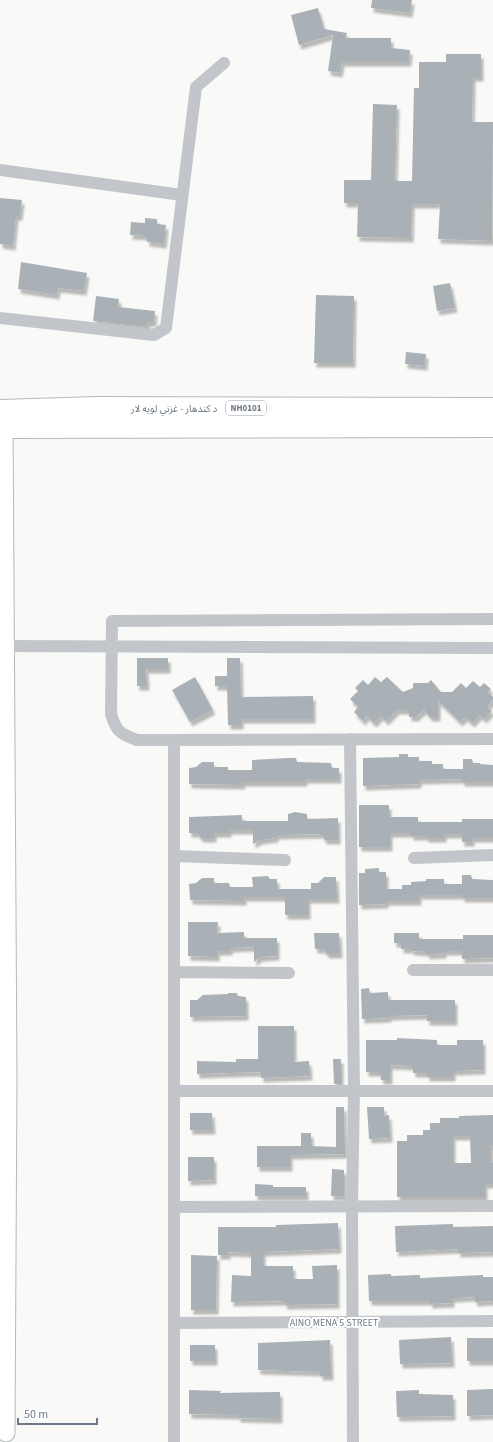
<svg xmlns="http://www.w3.org/2000/svg" width="493" height="1442" font-family="'Source Sans 3','Noto Sans Arabic',sans-serif">
  <style>
    .building { fill: #a9b0b6; fill-rule: evenodd; filter: url(#shadow) }
    .lines { fill: none; stroke-linecap: round; stroke-linejoin: round }
    .secondary-casing { stroke: #b4b9bd; stroke-width: 19 }
    .highway-casing { stroke: #b5b8bc; stroke-width: 24 }
    .street { stroke: #c2c5c9; stroke-width: 12 }
    .secondary { stroke: #fff; stroke-width: 17 }
    .highway { stroke: #fff; stroke-width: 22 }
    .labels { text-anchor: middle; stroke-width: 4; stroke-linejoin: round; paint-order: stroke }
    .shield { fill: #fff; stroke: #98a0aa; stroke-width: 1 }
    .shield-label { font-size: 9px; font-weight: bold; fill: #6c7885 }
    .street-label { font-size: 10px; fill: #6c7885; stroke: #fff }
  </style>
  <defs>
    <filter id="shadow"><feDropShadow dx="2.5" dy="4.5" stdDeviation="1" flood-color="#0004"/></filter>
  </defs>
  <rect width="100%" height="100%" fill="#f9faf8"/>
  <path class="building" d="M372 0H412L410 13 371 8Z
    M318 8 324 29 347 33 346 38H391V48L410 50 409 62H342L340 73 328 71 333 35 299 45 291 15Z
    M446 54H481V77H473L472 122H493L492 241 438 239 440 205 437 204H412L411 238 357 237 358 203H344V180H371L373 104 397 105 395 181H412L414 88H419V62H446Z
    M0 198 22 200 20 216H16L13 246 0 244Z
    M145 218 157 219V224L166 225 164 244 147 242V236L130 235 131 222 145 223Z
    M21 262 87 273 84 291 58 288 57 295 18 289Z
    M450 283 455 308 437 311 433 286Z
    M316 295 354 296 353 363H314Z
    M96 296 119 299 118 307 155 311 154 322H148L147 327 93 321Z
    M406 352 426 354 425 366 405 364Z
    M137 658H168V669H146L147 686H137Z
    M227 658H240L241 697 313 696V719H241V725H228L227 686H215V676H227Z
    M195 677 213 710 190 722 172 690Z
    M375 677 381 682 387 677 403 692 413 688V683H428L431 680 441 692H452L461 683 466 688 473 681 480 687 484 683 491 689 488 692 493 697V700L487 707 492 711 484 719 480 715 472 723 465 717 460 722 438 701V717H430L424 710 416 717H409V710H397L386 721 381 716 374 723 367 716 363 721 354 712 358 707 350 699 358 691 355 688 363 680 368 685Z
    M399 754H408V757H419V761H432V764H443V769H463V759H472L473 763H480V764L493 765V782H462V779L419 780V784L363 786V758L399 757Z
    M287 758H296L297 762 331 763 332 768H339V779H305V782H242L243 785 189 784V768L196 767 202 762H214V767H228V770H252V760Z
    M359 805H389V817H418V822H462V819H493V838H472V842H462V834H444V838H426V836H411V833H390V847H359Z
    M295 812 307 814V819L338 818V840H325L321 834 276 835V838L260 840 253 844V830H229V833H214V838H201L197 833H189V817L242 815V821H288V814Z
    M379 868V872H386V889H402V885H411V882L426 881V879H444V884H462V875H471L472 879 493 880V898H462V895H419V901H386V904L359 905V873H365V869Z
    M268 876 270 879H277V889H311V883H318L324 877H336L337 899H308V915H285V897H244V901L190 900 189 884 196 883 202 878H214V883H229L230 887H253L252 877Z
    M188 922H218L217 933 244 932V938H277V956L260 957 254 962V947L230 948V951H217V957L188 956Z
    M314 933H339L340 954H327L323 949H315Z
    M394 933H419V939H463V935H493V958L462 959V951H444V954L427 955V952L412 951V949H401V943H394Z
    M369 988 370 993 388 992V1000H455V1021H427V1015L389 1016V1018L362 1019 361 989Z
    M228 993H237L238 996 246 997V1016L190 1017V1000H197L203 995 228 994Z
    M258 1026H294V1062L309 1061 310 1076 261 1078V1072L197 1074V1061L236 1062V1059H258Z
    M397 1038 437 1040V1045H457V1040H483V1070L453 1071V1077H427V1073H413V1066L390 1065V1080H381L380 1072H366V1040H397Z
    M333 1059H341V1084H334Z
    M336 1107H344L345 1154 290 1155V1167H257V1146H301V1133H311V1146L336 1147Z
    M367 1107H384V1116L389 1115 390 1138 369 1139Z
    M190 1113H212L213 1130H190Z
    M493 1115V1146H491V1163H493V1184H485V1197H397V1141H407V1135H423V1130H430V1123H440V1118H459V1116ZM453 1136H470L471 1163H453Z
    M188 1157H214V1180L188 1181Z
    M332 1169 344 1170V1196H331Z
    M255 1184 273 1185V1187H306V1196H255Z
    M338 1223 339 1249 263 1252V1266H293V1279H313L312 1266 337 1265V1304L285 1305 284 1301 231 1302 232 1275 251 1276V1253L228 1252V1255H218V1227H276V1225Z
    M453 1224V1227L493 1226V1252L458 1253V1249L396 1252 395 1226Z
    M191 1255 217 1256 216 1310H191Z
    M391 1274V1276L420 1275V1278L483 1275V1277H493V1301L475 1302 474 1297 452 1298V1303L430 1304V1301H369L368 1275Z
    M451 1337 452 1363 400 1364 399 1340Z
    M467 1338H493V1361H467Z
    M330 1340 331 1376H320V1372L258 1370V1343Z
    M190 1345H215V1361H190Z
    M493 1389V1415L467 1416V1390Z
    M189 1390 221 1391 220 1393 280 1392V1419L238 1418V1415L189 1414Z
    M419 1390V1394L453 1395V1416L397 1417 396 1391Z"/>
  <g class="lines">
    <defs>
      <path id="secondary" d="M4 415 8 1078 6 1433"/>
      <path id="highway" d="M0 411 97 408 493 409
        M0 427 493 426"/>
    </defs>
    <use href="#secondary" class="secondary-casing"/>
    <use href="#highway" class="highway-casing"/>
    <path class="street" d="M0 170 182 195
      M0 318 154 335 166 328 196 87 224 63
      M493 619 112 621 111 714C116 731 120 734 137 740L493 739
      M0 646 493 648
      M350 739 354 1091 352 1206 353 1442
      M174 740V1442
      M174 856 285 860
      M414 858 493 855
      M413 970H493
      M174 972 289 973
      M174 1091H493
      M174 1207 493 1206
      M174 1323 493 1321"/>
    <use href="#secondary" class="secondary"/>
    <use href="#highway" class="highway"/>
  </g>
  <g class="labels">
    <rect class="shield" x="226" y="401" width="40" height="14" rx="3"/>
    <g class="shield-label">
      <text x="246" y="411">NH0101</text>
    </g>
    <g class="street-label">
      <text x="174" y="412">د کندهار - غزني لويه لار</text>
      <text x="334" y="1326">AINO MENA 5 STREET</text>
    </g>
  </g>
  <path d="M18 1418v6h79v-6" fill="none" stroke="#6c7885" stroke-width="2"/>
  <text x="24" y="1418" font-size="12" fill="#6c7885" stroke="#ffffff" stroke-width="3" paint-order="stroke">50 m</text>
</svg>
